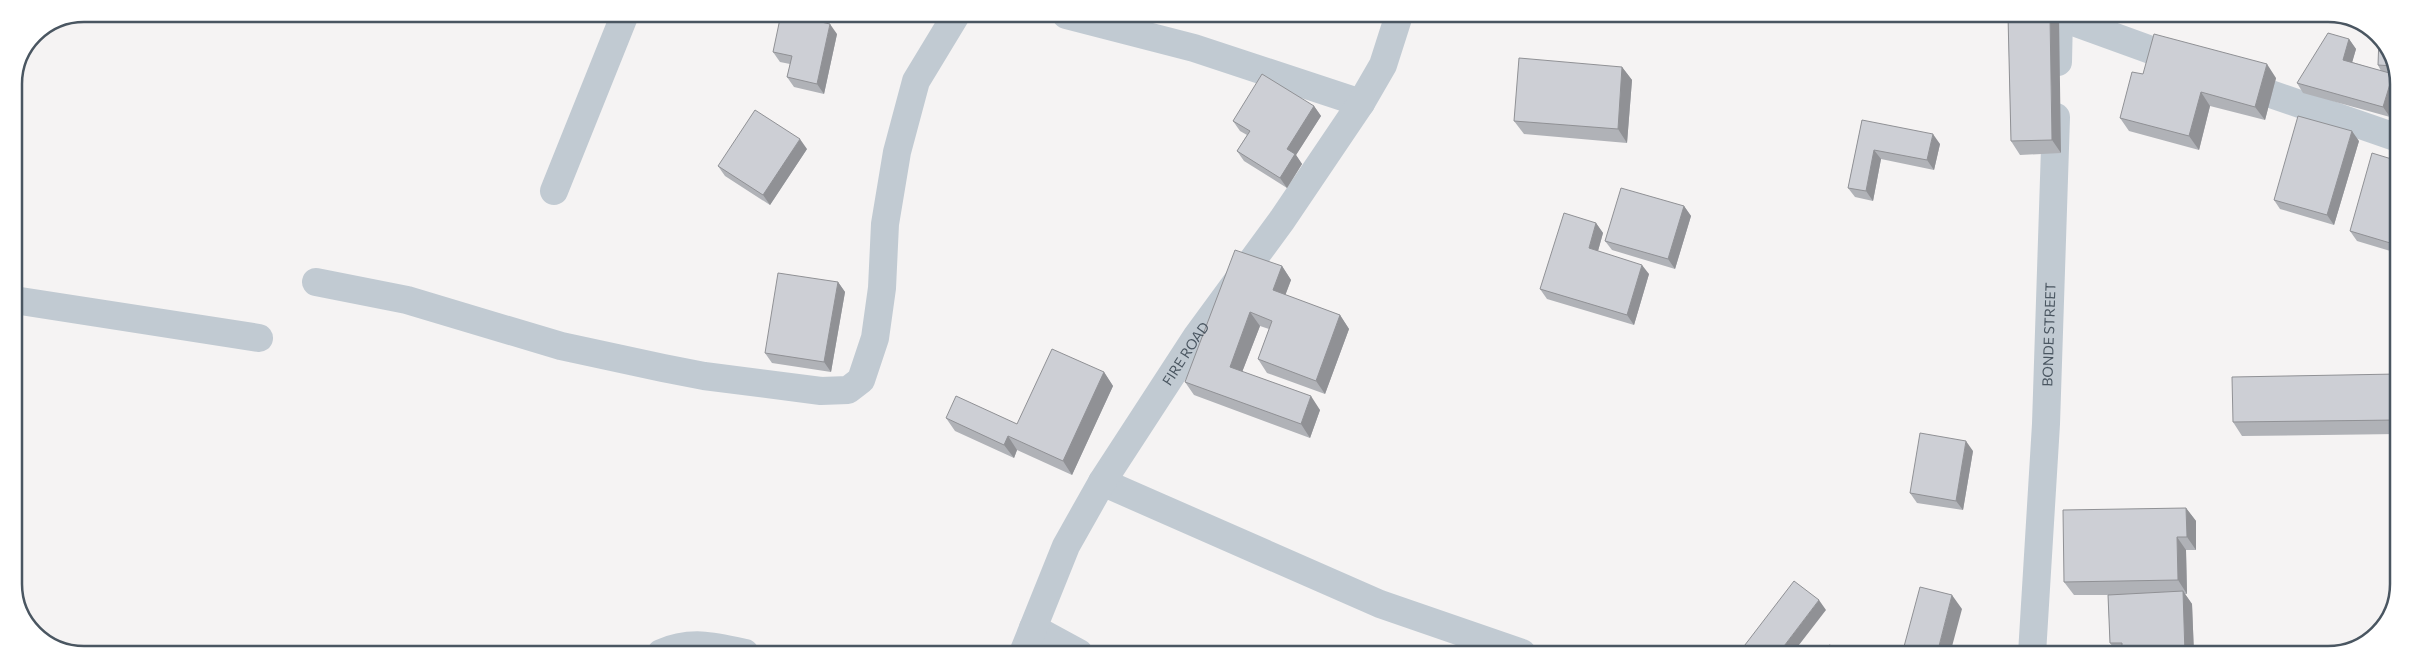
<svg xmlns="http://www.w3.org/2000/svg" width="2412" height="668" font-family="Commissioner,sans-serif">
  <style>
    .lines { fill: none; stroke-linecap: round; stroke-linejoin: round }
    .minor { stroke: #c1cad2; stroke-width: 28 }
    .wall { fill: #b0b2b7 }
    .shaded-wall { fill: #909195 }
    .building { fill: #cdcfd5; stroke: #909195 }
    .labels { text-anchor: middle; stroke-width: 4; stroke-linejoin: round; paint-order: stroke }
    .street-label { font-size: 14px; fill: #4a5661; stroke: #fff }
    .rim { fill: none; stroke: #4a5661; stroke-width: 2.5 }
  </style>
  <rect width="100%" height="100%" fill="#f5f3f3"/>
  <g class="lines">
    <g class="minor">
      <path d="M1066 15 1194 48 1361 103"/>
      <path d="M2057 16 2184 62"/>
      <path d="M2058 62 2059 16"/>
      <path d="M2236 82 2398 138"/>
      <path d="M554 191 625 14"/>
      <path d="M316 282 407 300 561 346 663 368 704 376 821 391 848 390 861 380 875 338 882 288 885 224 897 152 916 81 956 15"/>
      <path d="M14 300 259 338"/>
      <path d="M1102 482 1380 604 1522 653"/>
      <path d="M1033 628 1079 653"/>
      <path d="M661 653C691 640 714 646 745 653"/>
      <path id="s1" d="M1023 653 1066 546 1102 482 1197 336 1282 220 1361 103 1383 65 1399 15"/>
      <path id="s2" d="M2032 654 2046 424 2056 117"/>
    </g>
  </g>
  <path class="wall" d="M1219 15H1250L1249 17Z
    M2008 16 2061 153 2020 155 2011 141Z
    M837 34 824 94 794 87 787 77 790 64 780 62 773 52Z
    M2381 38 2398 80H2397L2398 81V89L2390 117 2303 93 2297 83 2349 39 2356 49 2352 62 2381 71 2378 65Z
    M1622 67 1632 80 1627 143 1524 134 1514 121Z
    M2143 74 2276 78 2265 120 2210 106 2199 150 2129 131 2120 118Z
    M1314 106 1321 116 1296 155 1302 164 1287 188 1244 161 1237 151 1247 135 1240 131 1233 121Z
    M1862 120 1940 144 1934 170 1881 159 1873 201 1855 197 1848 188Z
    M2359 141 2334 225 2280 209 2274 200Z
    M807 149 770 205 725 176 718 166Z
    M2398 161 2397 253 2357 241 2350 231Z
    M1684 206 1691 216 1675 269 1612 250 1605 241Z
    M1596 223 1603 233 1598 251 1649 274 1634 325 1547 299 1540 289Z
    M1282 266 1291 280 1285 295 1340 315 1349 329 1325 394 1267 373 1258 359 1269 329 1260 326 1242 372 1320 410 1310 438 1194 395 1185 382Z
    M838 282 845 292 831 372 772 363 765 353Z
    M1104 372 1113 386 1072 475 1017 450 1014 458 955 431 946 418 1017 424Z
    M2397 374V434L2242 436 2233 422Z
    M1973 451 1963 510 1917 503 1910 493Z
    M2186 508 2196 521V550H2186L2187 594H2185L2192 604 2194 654H2118L2110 643 2108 595H2074L2064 582Z"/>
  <path class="shaded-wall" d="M2050 16H2059L2061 153 2052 140Z
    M830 24 837 34 824 94 817 84Z
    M2349 39 2356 49 2350 70 2343 60Z
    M2267 64 2276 78 2265 120 2255 107Z
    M1622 67 1632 80 1627 143 1618 129Z
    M2393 74 2398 81V89L2390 117 2383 107Z
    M2201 92 2210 106 2199 150 2189 136Z
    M1314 106 1321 116 1296 155 1302 164 1287 188 1280 178 1287 149Z
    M2352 131 2359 141 2334 225 2327 215Z
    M1933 134 1940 144 1934 170 1927 160Z
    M800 139 807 149 770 205 763 195Z
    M1874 150 1881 159 1873 201 1866 191Z
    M1684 206 1691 216 1675 269 1668 259Z
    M1596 223 1603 233 1596 258 1589 248Z
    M1642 265 1649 274 1634 325 1627 315Z
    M1282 266 1291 280 1282 304 1273 290Z
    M838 282 845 292 831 372 824 362Z
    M1250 312 1260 326 1239 380 1230 367Z
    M1340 315 1349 329 1325 394 1316 381Z
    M1104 372 1113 386 1072 475 1063 461Z
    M1311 396 1320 410 1310 438 1301 424Z
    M1008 436 1017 450 1014 458 1004 445Z
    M1966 441 1973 451 1963 510 1956 501Z
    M2186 508 2196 521V550L2187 537Z
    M2177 537 2186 550 2187 594 2178 580Z
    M2183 591 2192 604 2194 654H2185Z
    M1952 595 1962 609 1950 654H1937Z
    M1819 600 1826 610 1792 654H1778Z"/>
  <path class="building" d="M781 14H786L830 24 817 84 787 77 792 56 773 52Z
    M2008 16H2050L2052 140 2011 141Z
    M2328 33 2349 39 2343 60 2393 74 2383 107 2297 83Z
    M2154 34 2267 64 2255 107 2201 92 2189 136 2120 118 2132 72 2143 74Z
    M2379 37 2381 38 2393 66 2378 65Z
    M1519 58 1622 67 1618 129 1514 121Z
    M1262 74 1314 106 1287 149 1295 154 1280 178 1237 151 1250 131 1233 121Z
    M755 110 800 139 763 195 718 166Z
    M2298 116 2352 131 2327 215 2274 200Z
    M1862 120 1933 134 1927 160 1874 150 1866 191 1848 188Z
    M2372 153 2398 161 2397 245 2350 231Z
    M1621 188 1684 206 1668 259 1605 241Z
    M1564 213 1596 223 1589 248 1642 265 1627 315 1540 289Z
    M1235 250 1282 266 1273 290 1340 315 1316 381 1258 359 1272 321 1250 312 1230 367 1311 396 1301 424 1185 382Z
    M778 273 838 282 824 362 765 353Z
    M1052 349 1104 372 1063 461 1008 436 1004 445 946 418 956 396 1017 424Z
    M2397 374V420L2233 422 2232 377Z
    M1920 433 1966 441 1956 501 1910 493Z
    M2186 508 2187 537H2177L2178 580 2064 582 2063 510Z
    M1794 581 1819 600 1778 654H1738Z
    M1920 587 1952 595 1937 654H1902Z
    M2183 591 2185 654H2122V643H2110L2108 595Z
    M1829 645 1863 654H1827Z"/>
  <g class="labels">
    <g class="street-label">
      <text dy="5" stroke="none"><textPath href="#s2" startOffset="320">BONDE STREET</textPath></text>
      <text dy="5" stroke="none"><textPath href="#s1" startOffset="342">FIRE ROAD</textPath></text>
    </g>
  </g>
  <path d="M0 0H2412V668H0ZM84 22H2328A62 62 0 0 1 2390 84V584A62 62 0 0 1 2328 646H84A62 62 0 0 1 22 584V84A62 62 0 0 1 84 22Z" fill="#fff" fill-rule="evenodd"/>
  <path class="rim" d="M84 22H2328A62 62 0 0 1 2390 84V584A62 62 0 0 1 2328 646H84A62 62 0 0 1 22 584V84A62 62 0 0 1 84 22Z"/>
</svg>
